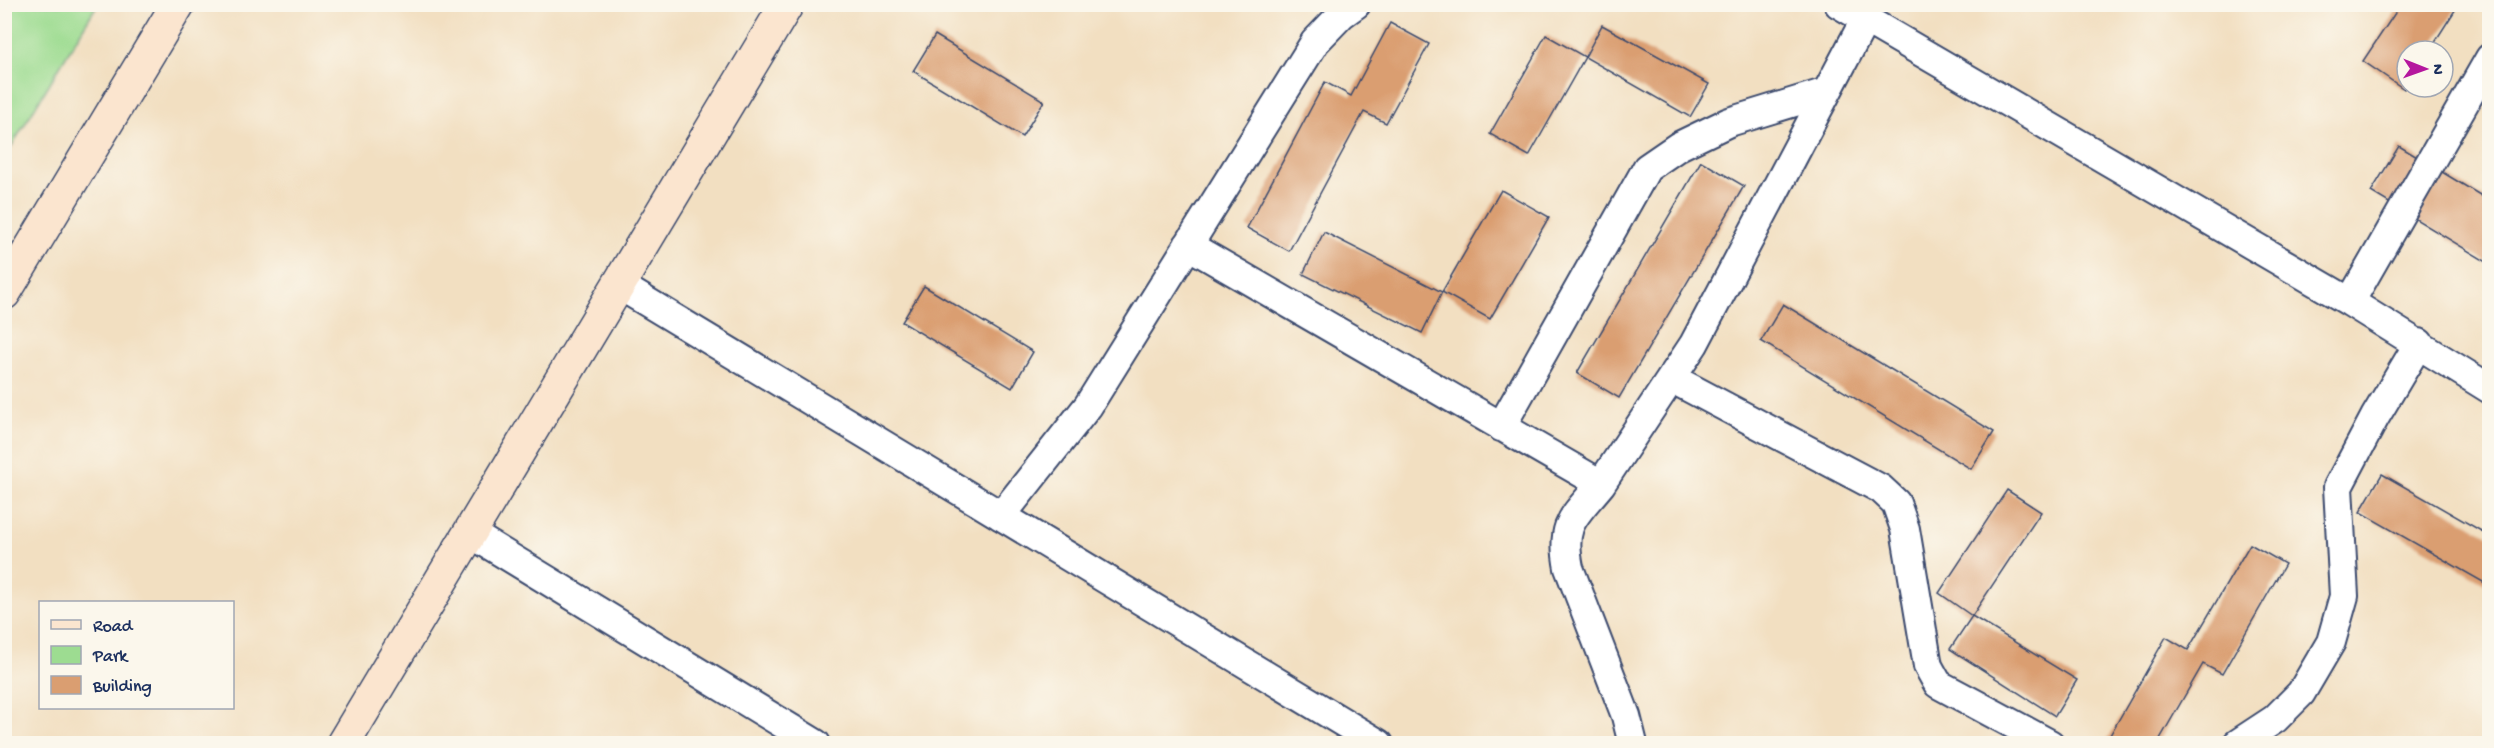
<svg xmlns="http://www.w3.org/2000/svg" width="2494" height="748" font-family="'Gochi Hand',sans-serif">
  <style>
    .green { fill: #9ddc91; stroke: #5c8678; stroke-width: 1.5 }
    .building { fill: #da9e71 }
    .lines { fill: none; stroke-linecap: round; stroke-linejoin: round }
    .street-casing { stroke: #3b496d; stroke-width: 32 }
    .secondary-casing { stroke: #3b496d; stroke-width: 36 }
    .street { stroke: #fff; stroke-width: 28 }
    .secondary { stroke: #fbe5cf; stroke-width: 33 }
  </style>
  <rect width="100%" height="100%" fill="#fbf7ec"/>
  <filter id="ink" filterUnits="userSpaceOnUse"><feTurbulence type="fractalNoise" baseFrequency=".0167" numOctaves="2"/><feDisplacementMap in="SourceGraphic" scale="12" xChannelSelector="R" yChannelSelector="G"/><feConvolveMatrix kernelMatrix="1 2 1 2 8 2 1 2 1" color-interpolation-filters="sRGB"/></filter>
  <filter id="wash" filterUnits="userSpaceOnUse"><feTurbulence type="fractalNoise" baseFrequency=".008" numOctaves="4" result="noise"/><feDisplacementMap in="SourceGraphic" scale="24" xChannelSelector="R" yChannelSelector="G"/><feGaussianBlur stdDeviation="1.35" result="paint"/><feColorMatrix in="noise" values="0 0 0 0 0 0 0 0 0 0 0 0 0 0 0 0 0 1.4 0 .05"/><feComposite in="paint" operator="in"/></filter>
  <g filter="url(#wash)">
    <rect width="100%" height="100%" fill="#f2dfc1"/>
    <path class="green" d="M5 4 97 5 5 157 4 5Z"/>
    <g id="blocks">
      <path class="building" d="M2401 4H2459L2429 51H2407V84L2404 89 2363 61Z
        M1390 23 1429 44 1386 123 1364 112 1289 251 1247 228 1325 82 1351 96Z
        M1602 25 1709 84 1690 117 1585 57Z
        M935 35 1044 101 1022 137 913 71Z
        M1546 35 1585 57 1529 156 1490 134Z
        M2399 146 2490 201V264L2371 192Z
        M1701 161 1744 186 1619 398 1577 373Z
        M1501 190 1549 217 1490 319 1442 292Z
        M1324 232 1442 292 1422 333 1303 274Z
        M924 286 1033 352 1012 388 902 322Z
        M1783 304 1994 432 1971 469 1761 341Z
        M2382 474 2490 536V586L2360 512Z
        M2007 490 2041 512 1972 616 1939 593Z
        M2250 544 2285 564 2222 674 2203 664 2157 744H2105L2166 637 2188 650Z
        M1972 616 2077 680 2055 716 1950 649Z"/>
    </g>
  </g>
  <g filter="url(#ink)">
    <use href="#blocks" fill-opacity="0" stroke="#3b496d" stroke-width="1.5"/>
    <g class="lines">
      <defs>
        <path id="street" d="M1839 4 2350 302 2490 389
          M1188 245 1601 484 1694 344 1865 20
          M619 285 1379 744
          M2350 302 2490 58
          M1673 379 1881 489 1896 503 1905 529 1928 666 1938 684 2050 744
          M1501 427 1647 168 1679 146 1729 122 1827 92
          M1601 484C1574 517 1560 523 1569 568L1626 716 1633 744
          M1001 516 1088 406 1315 42 1342 14 1356 4
          M470 533 816 744
          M2237 744 2275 719 2301 693 2331 642 2344 596 2338 487 2375 417 2419 343"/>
        <path id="secondary" d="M4 293 178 4
          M343 744 787 4"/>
      </defs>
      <use href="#street" class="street-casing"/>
      <use href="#secondary" class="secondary-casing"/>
      <use href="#street" class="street"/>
      <use href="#secondary" class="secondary"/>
    </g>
  </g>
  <rect width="2494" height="748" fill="none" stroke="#fbf7ec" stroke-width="24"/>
  <rect x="39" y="601" width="195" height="108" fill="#fbf7ec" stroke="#a1a7b3" stroke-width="1.5"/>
  <rect x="51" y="620" width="30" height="9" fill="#fbe5cf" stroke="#a1a7b3" stroke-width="1.5"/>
  <text x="93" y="631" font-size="18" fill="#1b2f5e">Road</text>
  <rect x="51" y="646" width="30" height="18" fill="#9ddc91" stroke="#a1a7b3" stroke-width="1.5"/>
  <text x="93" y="661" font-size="18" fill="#1b2f5e">Park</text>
  <rect x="51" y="676" width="30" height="18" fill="#da9e71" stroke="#a1a7b3" stroke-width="1.5"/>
  <text x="93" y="691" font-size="18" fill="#1b2f5e">Building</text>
  <g transform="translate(2425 69) rotate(91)"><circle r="28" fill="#fbf7ec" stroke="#a1a7b3" stroke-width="1.5"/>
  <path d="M0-4.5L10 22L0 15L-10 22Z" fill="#b5179e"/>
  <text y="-9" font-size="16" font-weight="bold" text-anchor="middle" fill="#1b2f5e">N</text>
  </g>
</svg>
